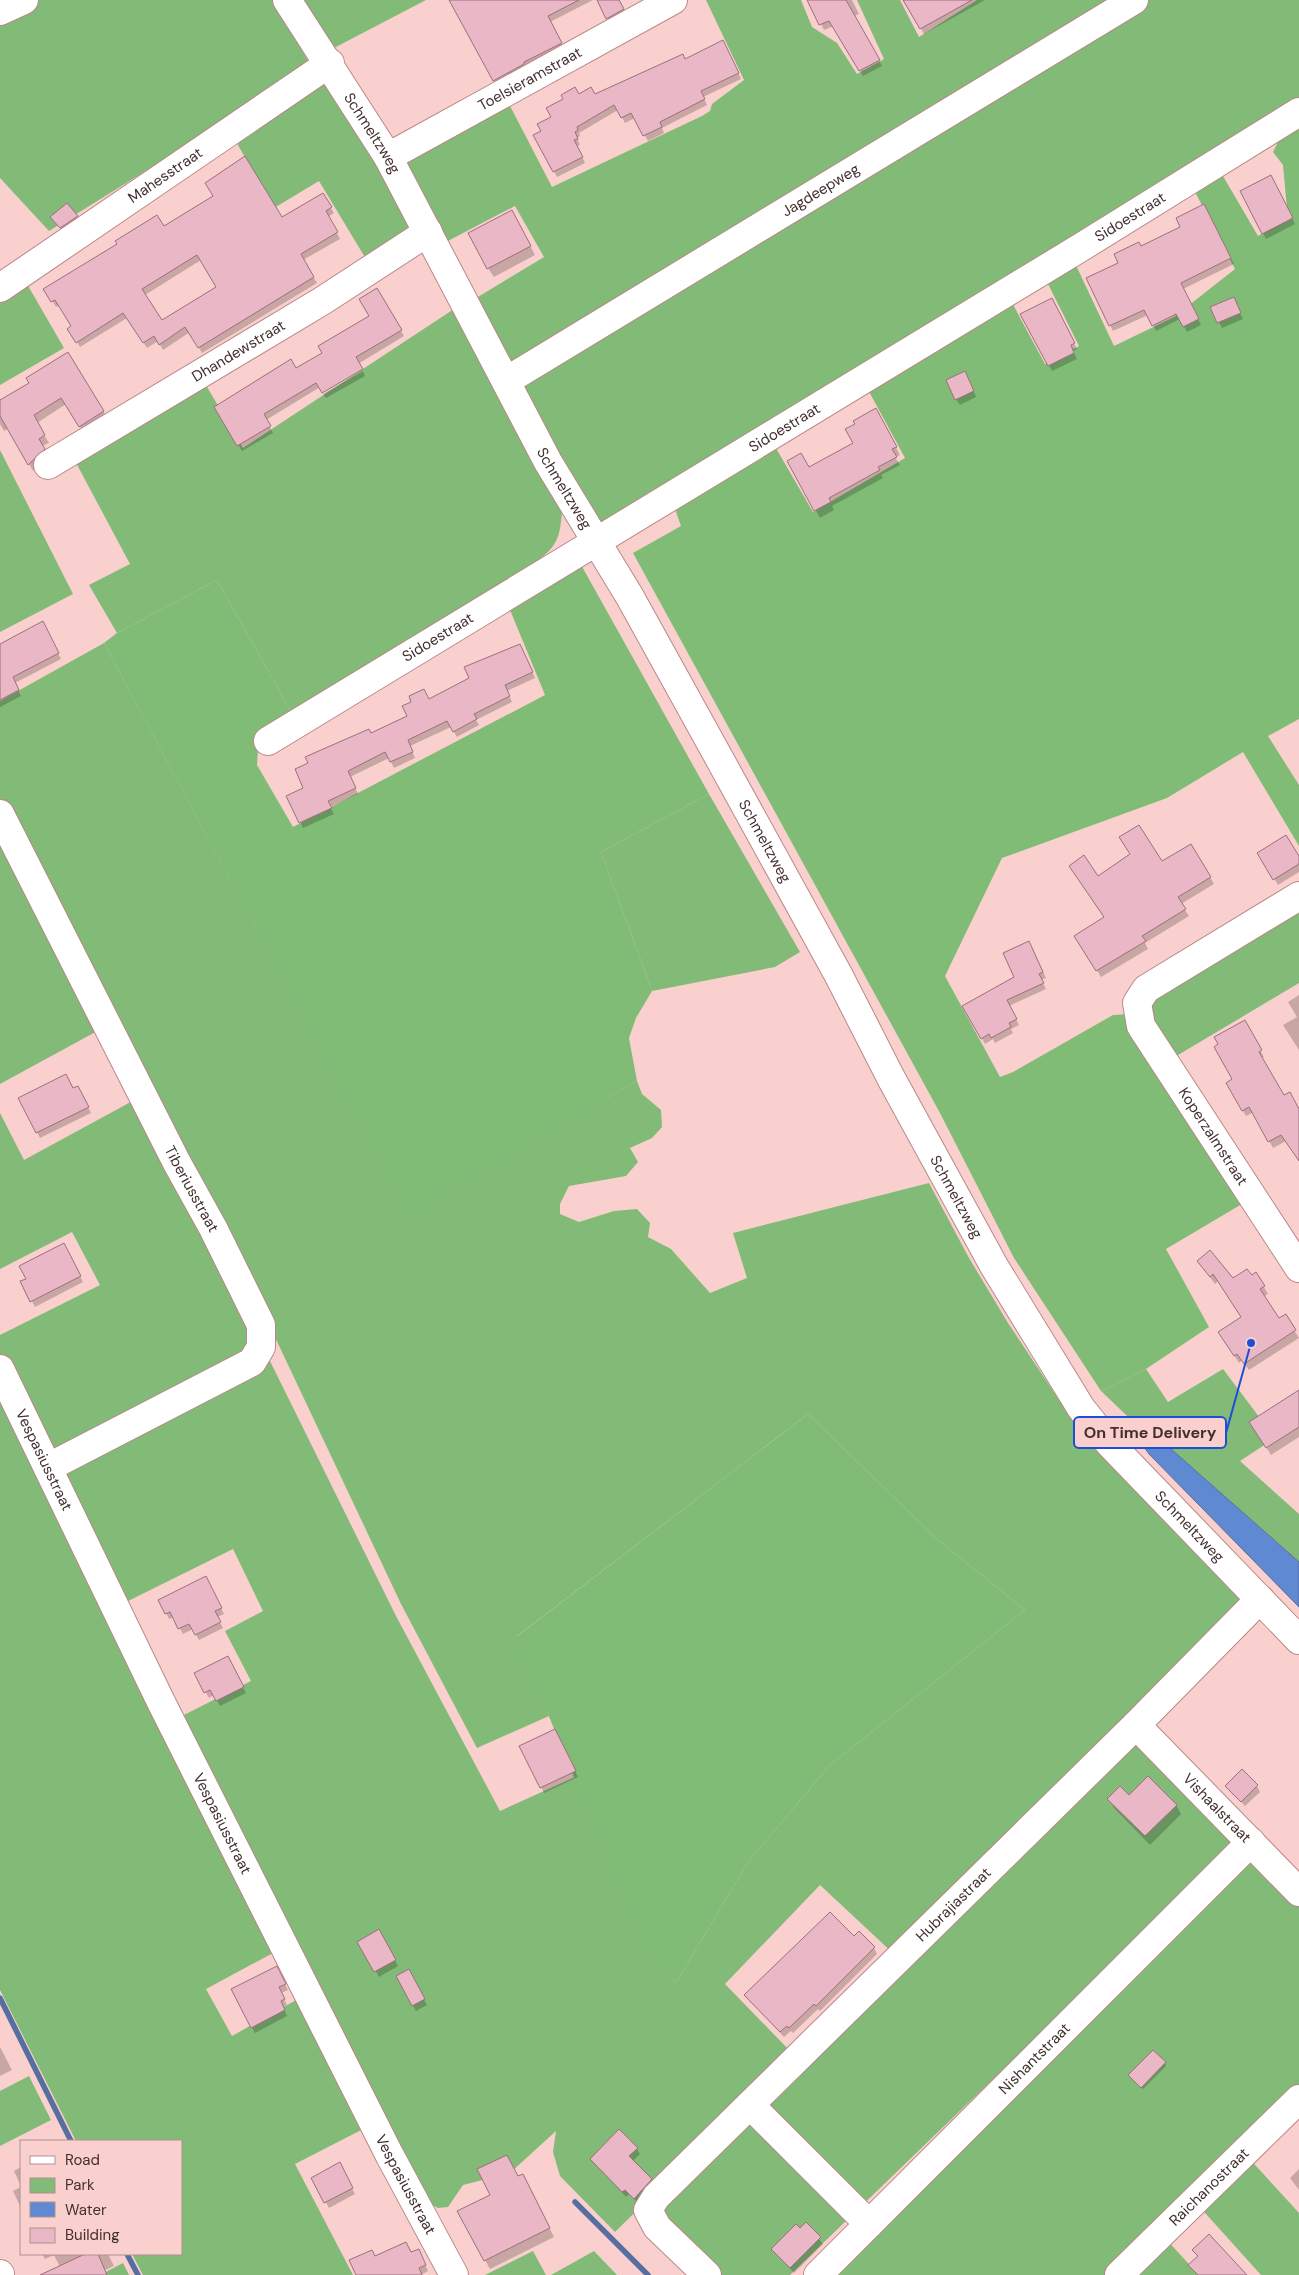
<svg xmlns="http://www.w3.org/2000/svg" width="1299" height="2275" font-family="'DM Sans',sans-serif">
  <style>
    .green { fill: #82ba77 }
    .forest { fill: #80bc75 }
    .water { fill: #5f89d0; stroke: #576ea0 }
    .shadow { fill: #0003; fill-rule: evenodd }
    .lines { fill: none; stroke-linecap: round; stroke-linejoin: round }
    .stream { stroke: #576ea0; stroke-width: 5.5 }
    .building { fill: #e9b7c5; stroke: #9c6f7c; fill-rule: evenodd }
    .minor-casing { stroke: #b98887; stroke-width: 30 }
    .minor { stroke: #fff; stroke-width: 28 }
    .labels { text-anchor: middle; stroke-width: 4; stroke-linejoin: round; paint-order: stroke }
    .street-label { font-size: 15px; fill: #442f2f; stroke: #fad0ce }
    .leader { fill: none; stroke: #1d4ed8; stroke-width: 2 }
    .callout-dot { fill: #1d4ed8; stroke: #fad0ce; stroke-width: 2 }
    .callout { fill: #fad0ce; stroke: #1d4ed8; stroke-width: 2 }
    .callout-label { font-size: 16px; text-anchor: middle; font-weight: bold; fill: #442f2f }
  </style>
  <rect width="100%" height="100%" fill="#fad0ce"/>
  <path class="green" d="M0 0H272L310 64 308 70 49 231 0 178Z
    M301 0H426L332 49Z
    M706 0H801L812 27 837 43 857 74 884 59 857 0H900L919 37 977 0H1299V105L600 525 592 518 473 300 544 257 515 206 444 243 401 163 507 100 552 187 702 116 710 111 712 104 744 80Z
    M330 80 412 229 366 259 319 181 274 208 231 133Z
    M16 265 64 348 0 385V276Z
    M454 309 562 511C560 539 557 546 535 563L294 717 217 580 117 633 89 585 130 564 74 459 200 375 243 448Z
    M0 450 73 594 0 632Z
    M104 643 408 1213 637 1081 642 1094 661 1110 662 1127 652 1138 630 1148 638 1162 626 1176 569 1186 560 1204V1214L579 1222 614 1211 637 1209 650 1223 648 1237 671 1249 710 1293 747 1278 733 1233 929 1183 969 1258 1008 1323 1059 1400 1105 1457 1247 1594 895 1955 820 1885 725 1984 794 2055 615 2232 560 2176 553 2152 556 2131 510 2173 463 2185 448 2207 438 2208 428 2203 178 1718 251 1681 225 1631 263 1611 233 1549 120 1605 58 1472 268 1357 396 1616 500 1811 575 1777 649 1957 676 1983 748 1862 830 1765 1025 1610 937 1539 808 1414 517 1636 549 1716 477 1748 401 1604 256 1297 0 798V701Z
    M709 794 800 952 775 967 652 991 601 852Z
    M0 831 101 1029 0 1084Z
    M1299 910V983L1168 1061 1146 1003Z
    M138 1098 254 1323V1350L56 1453 0 1358V1335L100 1285 72 1232 0 1269V1113L24 1160Z
    M1146 1369 1168 1402 1223 1369 1275 1438 1240 1461 1299 1514V1562L1162 1441 1152 1434 1144 1432 1101 1391Z
    M0 1388 284 1947 206 1989 232 2036 298 1999 369 2126 295 2164 353 2275H143L132 2254H181V2141H76L0 1990Z
    M1131 1739 1228 1836 1232 1845 1228 1852 790 2275H716L663 2223 658 2201Z
    M1247 1857 1299 1905V2089L1110 2275H815Z
    M29 2076 51 2120 0 2146V2091Z
    M1247 2156 1299 2213V2275H1261L1197 2204Z
    M1164 2237 1199 2275H1126Z
    M533 2251 546 2275H485Z
    M594 2251 617 2275H551Z
    M123 2263 129 2275H100Z"/>
  <path class="forest" d="M1299 122V719L1268 736 1299 785V846L1243 752 1167 798 1002 858 945 976 1000 1077 1013 1072 1113 1015 1132 1014 1247 1201 1166 1249 1209 1327 1146 1369 1101 1391 1014 1258 940 1113 633 553 681 526 674 506 773 443 813 512 905 458 866 386 1010 299 1045 364 1079 346 1044 276 1073 259 1114 346 1174 317 1235 269 1192 186 1220 171 1258 236 1288 220 1283 165 1273 152 1284 130Z
    M580 563 709 794 601 852 652 991 636 1018 629 1038 637 1081 408 1214 104 643 117 633 217 580 294 717 259 735 257 765 293 827 545 695 508 605Z
    M808 1414 937 1539 1025 1610 830 1765 748 1862 676 1983 649 1958 516 1637Z"/>
  <path class="water" d="M1144 1432 1152 1434 1162 1441 1299 1562V1607L1149 1454 1139 1440Z"/>
  <path class="shadow" d="M455 0H593L550 22 564 49 497 86 451 2Z
    M598 0H618L626 15 611 24Z
    M809 0H852L859 14 854 16 882 66 863 76 834 26 824 30Z
    M905 0H985L924 34Z
    M726 47 741 79 703 97 707 105 662 128 664 133 648 141 635 118 625 123 618 110 579 133 580 136 577 138 580 145 577 146 585 163 557 177 535 136 543 132 552 117 579 96H594L685 60Z
    M1273 182 1295 224 1266 239 1263 233Z
    M323 195 334 213 328 217 340 239 303 260 317 283 202 353 190 332 163 350 158 341 147 348 127 318 80 347 69 329 73 327 60 305 56 307 45 289 164 228 282 219ZM201 260 218 287 162 321 145 295Z
    M1207 211 1234 264 1183 289 1201 325 1187 332 1180 319 1156 331 1148 315 1113 331 1087 279 1120 264 1141 247 1182 228Z
    M77 217 78 219 62 230 53 219Z
    M517 220 535 255 494 277 488 268Z
    M377 290 404 336 266 420 273 433 242 451 216 407 296 370 324 354 370 316Z
    M1051 300 1077 349 1073 351 1077 359 1052 371 1022 315Z
    M1236 305 1243 319 1222 328 1212 308Z
    M68 354 108 419 84 433 66 404 37 423 49 443 42 446 48 457 33 471 9 428 4 431 0 424V401L30 384Z
    M363 371 365 376 326 398 323 394Z
    M968 378 976 397 960 405 956 399Z
    M876 410 900 455 895 457 900 465 881 475 883 478 832 506 834 510 820 518 789 461 809 469 854 444Z
    M42 623 61 659 15 683 21 696 0 707V645Z
    M523 651 535 678 507 691 512 702 476 720 479 725 457 737 451 727 410 746 415 758 394 768 389 758 350 777 358 794 330 807 334 814 303 828 288 796 305 788 370 734 409 717 429 701Z
    M1191 845 1214 884 1181 904 1189 916 1145 943 1148 949 1101 977 1080 943 1106 918 1098 877 1161 863Z
    M1259 853 1299 858V872L1278 885Z
    M1032 948 1046 978 1041 980 1046 989 1009 1006 1019 1025 1011 1029 1013 1033 995 1043 993 1039 985 1044 964 1006 1016 978Z
    M1299 995V1050L1283 1025 1297 1017 1288 1002Z
    M1244 1022 1264 1057 1261 1058 1284 1097 1299 1111V1160L1286 1141 1273 1148 1254 1112 1246 1116 1227 1083 1234 1079 1220 1045Z
    M73 1090 81 1093 91 1113 40 1138 37 1132Z
    M67 1250 83 1282 35 1307 32 1301Z
    M1198 1261 1233 1280 1251 1277 1256 1274 1268 1294 1263 1297 1279 1320 1285 1316 1299 1338 1249 1370 1242 1360 1239 1363 1224 1340 1243 1318 1218 1281 1215 1284Z
    M1299 1391V1437L1271 1455 1255 1430Z
    M208 1583 224 1614 217 1617 223 1628 199 1640 193 1629 183 1634 174 1617 169 1619 160 1600Z
    M230 1663 246 1693 220 1706 214 1695 209 1698 196 1674Z
    M558 1736 578 1777 544 1793 521 1746Z
    M1227 1786H1257L1260 1792 1245 1806Z
    M1129 1797 1176 1805 1181 1814 1150 1845 1114 1808 1109 1799Z
    M379 1931 398 1966 379 1977 359 1942Z
    M854 1938 874 1948 877 1954 820 2011 818 2009 793 2033 791 2031 784 2037 745 1995Z
    M408 1971 427 2005 416 2011 397 1977Z
    M279 1973 288 1990 281 1993 287 2005 283 2007 287 2016 255 2033 232 1990Z
    M0 2047 12 2070 0 2076Z
    M1165 2063 1166 2066 1143 2089 1131 2077Z
    M637 2149 640 2154 632 2162 654 2186 638 2203 629 2194 626 2197 591 2159Z
    M339 2164 355 2194 329 2208 313 2178Z
    M21 2167V2186L14 2171Z
    M1299 2169V2190L1290 2178Z
    M523 2175 554 2237 490 2269 458 2212 492 2196Z
    M21 2187V2208L13 2191Z
    M806 2224 823 2244 794 2273 773 2249Z
    M411 2253 421 2256 428 2271 421 2275H358L375 2258Z
    M42 2254H108L114 2266 105 2270 107 2275H64L54 2255 45 2259Z"/>
  <g class="lines">
    <path class="stream" d="M0 1998 71 2141
      M575 2202 648 2275
      M127 2254 138 2275"/>
  </g>
  <path class="building" d="M449 0H579L548 16 562 43 524 62V64L493 81Z
    M597 0H619L624 9 606 19Z
    M807 0H846L880 60 859 71 829 21 819 25Z
    M903 0H972L920 29Z
    M723 40 739 73 701 91 705 99 660 122 662 127 643 136 631 113 621 118 614 105 577 127 578 130 575 132 578 139 574 140 583 157 553 172 533 135 541 131 537 124 551 117 546 108 563 99 561 95 575 87 579 94 591 87 595 94 683 54 685 59Z
    M245 156 282 217 323 193 332 207 326 211 338 232 301 254 314 277 198 348 185 327 159 345 154 336 143 343 123 313 76 343 67 329 71 326 55 300 51 302 43 289 117 244 115 241 157 215 164 226 213 196 205 183ZM197 255 216 287 162 320 142 289Z
    M1271 175 1293 218 1262 234 1240 191Z
    M67 203 78 216 60 228 50 217Z
    M1204 204 1231 258 1181 283 1199 319 1183 327 1176 314 1152 326 1144 310 1109 326 1086 278 1118 263 1114 254 1139 242 1141 246 1180 227 1176 218Z
    M512 210 531 246 487 269 468 233Z
    M377 288 402 330 356 357 363 369 322 393 316 383 264 414 271 426 237 446 214 407 291 359 296 368 322 353 318 346 369 316 359 299Z
    M1234 297 1241 313 1217 323 1210 307Z
    M1052 298 1075 343 1071 345 1074 353 1048 366 1020 314Z
    M68 352 104 411 79 427 61 398 34 415 45 435 39 439 45 449 28 465 0 416V400L29 383 26 378Z
    M965 371 974 391 955 400 946 380Z
    M876 408 897 447 892 449 897 457 878 467 880 470 829 498 831 502 814 511 787 461 801 453 809 467 853 443 845 429 855 424 853 421Z
    M43 621 59 653 13 677 19 690 0 700V644Z
    M520 644 533 672 505 685 510 696 474 714 477 719 453 732 447 721 408 740 413 752 390 762 385 752 348 771 356 788 328 801 332 808 299 823 286 796 303 788 295 769 308 763 305 757 369 729 371 733 407 716 402 706 411 702 409 696 424 689 429 699 469 678 464 667Z
    M1139 825 1162 861 1191 844 1211 877 1178 897 1186 909 1142 936 1146 941 1096 971 1074 936 1104 917 1069 866 1084 855 1098 876 1130 854 1119 837Z
    M1286 835 1299 856V864L1273 880 1257 853Z
    M1029 941 1043 972 1039 974 1044 983 1007 1000 1017 1019 1009 1023 1011 1027 991 1038 989 1034 981 1039 962 1006 1014 977 1003 953Z
    M1245 1020 1262 1050 1259 1052 1284 1095 1290 1092 1299 1109V1161L1281 1135 1268 1142 1249 1107 1242 1111 1226 1083 1232 1079 1214 1047 1218 1044 1214 1037Z
    M66 1074 73 1088 78 1086 89 1107 36 1133 18 1098Z
    M64 1243 81 1276 30 1302 20 1281 26 1279 19 1266Z
    M1210 1250 1233 1278 1247 1269 1252 1275 1256 1272 1265 1286 1260 1289 1279 1318 1286 1314 1296 1330 1244 1364 1237 1354 1234 1356 1218 1332 1241 1317 1213 1274 1210 1277 1197 1261Z
    M1299 1390V1427L1266 1448 1249 1422Z
    M206 1576 222 1608 215 1611 221 1622 195 1635 189 1624 178 1629 170 1612 165 1614 158 1600Z
    M228 1656 244 1687 216 1701 210 1690 204 1693 194 1673Z
    M555 1729 576 1771 540 1788 519 1746Z
    M1242 1769 1258 1785 1241 1802 1225 1786Z
    M1148 1776 1177 1805 1145 1836 1107 1799 1120 1786 1129 1795Z
    M830 1912 854 1936 859 1931 875 1947 816 2006 814 2004 789 2028 787 2026 780 2032 744 1995Z
    M379 1929 396 1960 374 1972 357 1942Z
    M277 1966 286 1984 279 1987 285 1999 281 2001 285 2010 251 2028 231 1989Z
    M409 1969 425 1999 412 2006 396 1976Z
    M1153 2050 1166 2062 1141 2088 1128 2075Z
    M619 2129 638 2148 629 2156 652 2179 634 2199 625 2190 622 2192 590 2159Z
    M507 2155 518 2176 523 2174 550 2228 484 2261 457 2211 490 2195 477 2169Z
    M340 2162 353 2188 324 2203 311 2178Z
    M806 2222 821 2237 790 2268 771 2249 796 2224 800 2228Z
    M1209 2234 1247 2275H1198L1188 2265 1198 2256 1192 2250Z
    M406 2242 411 2252 419 2249 426 2265 419 2268 422 2275H356L349 2260 372 2250 375 2256Z
    M85 2254H98L107 2275H40Z"/>
  <g class="lines">
    <defs>
      <g id="minor">
        <path id="s1" d="M287 0 388 157 548 462 630 597 713 747 839 976 891 1078 994 1266 1081 1408 1109 1443 1299 1640"/>
        <path d="M0 11 24 0"/>
        <path id="s2" d="M388 157 673 0"/>
        <path id="s3" d="M0 288 330 63"/>
        <path id="s4" d="M506 381 1134 0"/>
        <path id="s5" d="M48 465 322 301 428 232"/>
        <path id="s6" d="M268 741C539 574 812 413 1083 246 1155 202 1227 156 1299 112"/>
        <path id="s7" d="M0 814 177 1163 213 1228 261 1325V1347L252 1362 49 1467"/>
        <path id="s8" d="M1299 896 1146 989 1137 1003 1141 1026 1299 1268"/>
        <path id="s9" d="M0 1369 161 1702 389 2154 454 2275"/>
        <path id="s10" d="M1136 1725 1299 1892"/>
        <path d="M750 2105 869 2224"/>
        <path d="M0 2274V2275"/>
        <path id="s11" d="M707 2275 657 2227 648 2210 656 2197 1136 1725 1260 1599"/>
        <path id="s12" d="M818 2275 1251 1842"/>
        <path id="s13" d="M1119 2275 1299 2099"/>
      </g>
    </defs>
    <use href="#minor" class="minor-casing"/>
    <use href="#minor" class="minor"/>
  </g>
  <g class="labels">
    <g class="street-label">
      <text dy="5" stroke="none"><textPath href="#s2" startOffset="162">Toelsieramstraat</textPath></text>
      <text dy="5" stroke="none"><textPath href="#s1" startOffset="158">Schmeltzweg</textPath></text>
      <text dy="5" stroke="none"><textPath href="#s3" startOffset="200">Mahesstraat</textPath></text>
      <text dy="5" stroke="none"><textPath href="#s4" startOffset="368">Jagdeepweg</textPath></text>
      <text dy="5" stroke="none"><textPath href="#s6" startOffset="1009">Sidoestraat</textPath></text>
      <text dy="5" stroke="none"><textPath href="#s5" startOffset="222">Dhandewstraat</textPath></text>
      <text dy="5" stroke="none"><textPath href="#s6" startOffset="604">Sidoestraat</textPath></text>
      <text dy="5" stroke="none"><textPath href="#s1" startOffset="562">Schmeltzweg</textPath></text>
      <text dy="5" stroke="none"><textPath href="#s6" startOffset="199">Sidoestraat</textPath></text>
      <text dy="5" stroke="none"><textPath href="#s1" startOffset="968">Schmeltzweg</textPath></text>
      <text dy="5" stroke="none"><textPath href="#s8" startOffset="351">Koperzalmstraat</textPath></text>
      <text dy="5" stroke="none"><textPath href="#s7" startOffset="421">Tiberiusstraat</textPath></text>
      <text dy="5" stroke="none"><textPath href="#s1" startOffset="1372">Schmeltzweg</textPath></text>
      <text dy="5" stroke="none"><textPath href="#s9" startOffset="101">Vespasiusstraat</textPath></text>
      <text dy="5" stroke="none"><textPath href="#s1" startOffset="1778">Schmeltzweg</textPath></text>
      <text dy="5" stroke="none"><textPath href="#s10" startOffset="116">Vishaalstraat</textPath></text>
      <text dy="5" stroke="none"><textPath href="#s9" startOffset="506">Vespasiusstraat</textPath></text>
      <text dy="5" stroke="none"><textPath href="#s11" startOffset="521">Hubrajiastraat</textPath></text>
      <text dy="5" stroke="none"><textPath href="#s12" startOffset="306">Nishantstraat</textPath></text>
      <text dy="5" stroke="none"><textPath href="#s9" startOffset="911">Vespasiusstraat</textPath></text>
      <text dy="5" stroke="none"><textPath href="#s13" startOffset="126">Raichanostraat</textPath></text>
    </g>
  </g>
  <path class="leader" d="M1251 1343L1226 1433"/>
  <circle class="callout-dot" cx="1251" cy="1343" r="5"/>
  <rect class="callout" x="1074" y="1417" width="152" height="31" rx="5"/>
  <g class="callout-label">
    <text x="1150" y="1438">On Time Delivery</text>
  </g>
  <rect x="20" y="2140" width="162" height="115" fill="#fad0ce" stroke="#b1908e"/>
  <rect x="30" y="2156" width="25" height="8" fill="#ffffff" stroke="#b1908e"/>
  <text x="65" y="2165" font-size="15" fill="#442f2f">Road</text>
  <rect x="30" y="2178" width="25" height="15" fill="#82ba77" stroke="#b1908e"/>
  <text x="65" y="2190" font-size="15" fill="#442f2f">Park</text>
  <rect x="30" y="2202" width="25" height="15" fill="#5f89d0" stroke="#b1908e"/>
  <text x="65" y="2215" font-size="15" fill="#442f2f">Water</text>
  <rect x="30" y="2228" width="25" height="15" fill="#e9b7c5" stroke="#b1908e"/>
  <text x="65" y="2240" font-size="15" fill="#442f2f">Building</text>
</svg>
